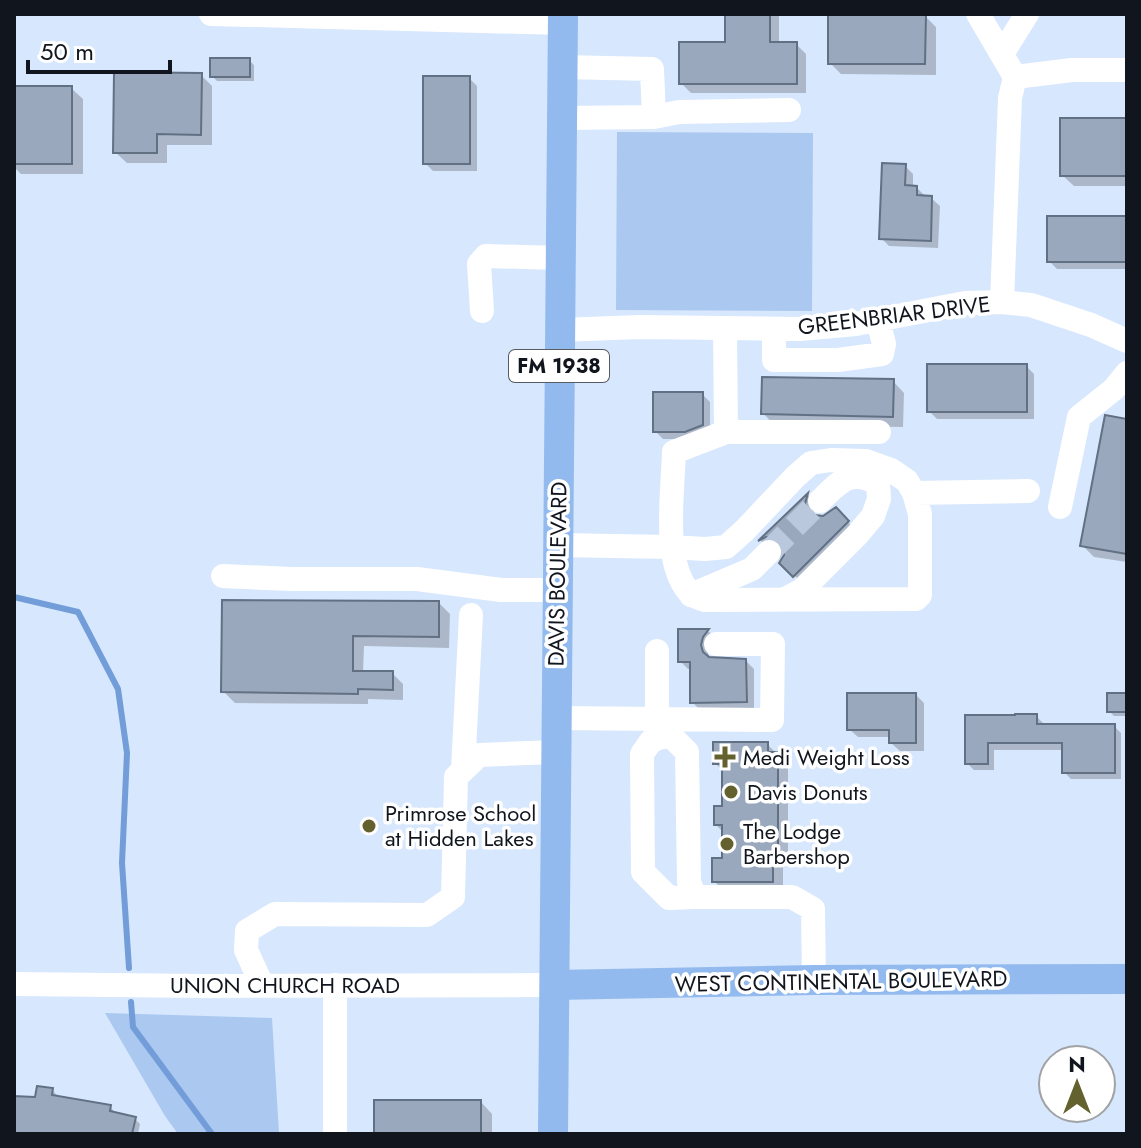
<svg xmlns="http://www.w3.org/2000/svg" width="1141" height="1148" font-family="Jost,sans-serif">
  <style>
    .green { fill: #abc8f0 }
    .shadow { fill: #0003 }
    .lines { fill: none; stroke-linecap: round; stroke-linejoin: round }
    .stream { stroke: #729dd8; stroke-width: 6 }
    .building { fill: #9aa8bd; stroke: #627083; stroke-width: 2 }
    .minor-tunnel { stroke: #b9c8dc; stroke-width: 24; stroke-dasharray: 24 12; stroke-linecap: butt }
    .minor { stroke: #fff; stroke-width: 24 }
    .major { stroke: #92baef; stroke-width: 30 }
    .poi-dot { fill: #63612e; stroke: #fff; stroke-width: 3 }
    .labels { text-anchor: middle; stroke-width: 7; stroke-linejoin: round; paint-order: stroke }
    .shield { fill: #fff; stroke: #585c62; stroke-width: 2 }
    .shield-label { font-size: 20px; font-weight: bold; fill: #11161e }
    .street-label { font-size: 22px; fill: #11161e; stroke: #fff }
    .poi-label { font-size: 22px; fill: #11161e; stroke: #fff; text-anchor: start }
  </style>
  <rect width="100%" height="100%" fill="#d7e7fd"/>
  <path class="green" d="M617 132 813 133 812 311 616 310Z
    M105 1013 272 1018 279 1134H178L165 1116Z"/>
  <path class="shadow" d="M727 14H779V44H796L806 54V93H691L681 83 727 44Z
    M925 16 936 27V75L841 74 830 63Z
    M249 60 254 65V81H217L212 76Z
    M201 75 212 86V145H167V163H127L115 152Z
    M469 78 477 86V171H433L425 163Z
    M14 88H71L83 99V174H21L14 167Z
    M1127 120V186H1074L1062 175Z
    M905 166 913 174V188H917L925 196 931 198 940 206 938 248 889 246 881 238Z
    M1127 218V269H1057L1049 261Z
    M1026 366 1034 374V419H937L929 411Z
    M893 381 904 393 903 427 774 425 763 413Z
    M702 394 710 402V433L694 439H663L655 431Z
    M1127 421V562L1094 557 1083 546Z
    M808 495 815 503 813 514 815 517 824 518 835 509 856 530 803 584 782 563 786 556V548L782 545H775L768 548 761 541Z
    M224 602 439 603 450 614 449 648 364 646 363 673H392L403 684V700L368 699V704L235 703 223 691Z
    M680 631H708L716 638 708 653 710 659 746 661 754 669V710H700L692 702V669H688L680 661Z
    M916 695 924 703V751H900L891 743V737H858L849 729Z
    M1127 695V716H1114L1109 711Z
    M1036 716 1043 723V726H1114L1121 733V779H1071L1064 772V750H994V770H974L967 763V717Z
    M767 744 788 765V861H783V892H725L714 881 724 860V833L716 825 724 808V772L715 763Z
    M52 1090 57 1095V1098L110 1107 115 1112V1114L135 1119 140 1124 138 1134H14V1098L37 1100Z
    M481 1102 492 1114V1134H376Z"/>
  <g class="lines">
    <path class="stream" d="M14 597 78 612 118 689 127 753 122 863 129 968
      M131 1002 133 1027 212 1134"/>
  </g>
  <path class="building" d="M725 14H770V42H797V84H679V42H725Z
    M828 14H926L925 64H828Z
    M210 58H250V77H210Z
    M114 72 202 73 201 135 157 134V153H113Z
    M423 76H470V164H423Z
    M14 86H72V164H14Z
    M1060 118H1127V176H1060Z
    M882 163 906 164 905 185 917 186V195L932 196 931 241 879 239Z
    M1047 216H1127V262H1047Z
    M927 364H1027V412H927Z
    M762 377 894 379 893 417 761 414Z
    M653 392H703V425L685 432H653Z
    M1105 415 1127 419V554L1080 546Z
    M808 493 805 504 810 512 815 515 823 516 836 507 849 521 793 577 779 563 784 555V549L780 542 772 537H766L758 541Z
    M222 600 439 601V637L353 636V671H393V690L358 689V694L221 692Z
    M678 629H709L703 637 701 645 703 652 709 657 746 659 747 702 690 703V662H678Z
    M847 693H916V743H889V730H847Z
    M1107 693H1127V712H1107Z
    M1015 714H1037V724H1115V773H1062V743H988V764H965V715H1015Z
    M713 742H768V752H778V850H773V882H712V858H722V825H714V806H722V764H713Z
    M37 1086 53 1088 52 1095 111 1105 110 1111 136 1117 132 1134H14V1096L35 1097Z
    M374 1100H481V1134H374Z"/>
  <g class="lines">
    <path class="minor-tunnel" d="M769 552 820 501"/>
    <path class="minor" d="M211 14 563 23
      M978 14 1015 77
      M1002 54 1027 14
      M562 67 652 69 654 117
      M562 118 654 117 679 112 789 110
      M1002 302 1010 98 1015 77 1072 70H1127
      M482 311 479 264 486 256 560 258
      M774 329V360H838L882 354 884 344 878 320
      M559 330 640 327 800 329 856 324 965 303 1002 302 1031 305 1091 325 1127 341
      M726 432H879
      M914 493 1028 491
      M1060 507 1079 417 1114 389 1127 373
      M557 545 671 547 705 549 726 547 745 530 795 477 811 463 831 460 866 461 891 470 907 481 914 493 920 514V595L916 599 705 600C699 598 693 597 689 592 662 562 673 491 674 452L726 432 725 328
      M223 576 291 579H417L501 590H557
      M691 595 752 569 769 552
      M785 599 802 590 857 535 873 516 879 499 878 483C850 469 840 481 820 501
      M657 651V719
      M555 718 772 720 773 644H716
      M669 719V734L687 752 689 882 695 897H792L813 909 814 980
      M669 734 651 741 642 754 643 872 669 898 695 897
      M463 770 471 615
      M14 984 205 986 555 985
      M262 985 246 950 247 931 275 914 427 915 453 897 456 777 479 755 555 752
      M335 985V1134"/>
    <path class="major" d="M555 985 814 980 1127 979
      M553 1134 563 14"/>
  </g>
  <g class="poi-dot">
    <path d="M721 745h8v8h8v8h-8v8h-8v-8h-8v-8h8z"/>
    <circle cx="731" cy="792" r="8"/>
    <circle cx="369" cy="826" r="8"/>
    <circle cx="727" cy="844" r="8"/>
  </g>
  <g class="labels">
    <rect class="shield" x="509" y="350" width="100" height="32" rx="6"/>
    <g class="shield-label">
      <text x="559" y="373">FM 1938</text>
    </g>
    <g class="street-label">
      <text transform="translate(894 315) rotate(-7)" y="8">GREENBRIAR DRIVE</text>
      <text transform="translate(557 574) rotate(-89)" y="8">DAVIS BOULEVARD</text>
      <text transform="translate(841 981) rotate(-1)" y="8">WEST CONTINENTAL BOULEVARD</text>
      <text x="285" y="993">UNION CHURCH ROAD</text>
    </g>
    <g class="poi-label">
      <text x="743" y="765">Medi Weight Loss</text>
      <text x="747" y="800">Davis Donuts</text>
      <text x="385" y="821">Primrose School<tspan x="385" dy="25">at Hidden Lakes</tspan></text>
      <text x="743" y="839">The Lodge<tspan x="743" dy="25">Barbershop</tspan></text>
    </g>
  </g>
  <rect width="1141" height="1148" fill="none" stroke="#11161e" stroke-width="32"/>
  <g transform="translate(1077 1084)"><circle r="38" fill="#ffffff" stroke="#a0a2a5" stroke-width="2"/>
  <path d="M0-6L14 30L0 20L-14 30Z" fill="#63612e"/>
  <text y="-12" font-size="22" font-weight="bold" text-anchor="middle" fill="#11161e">N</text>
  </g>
  <path d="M28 60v12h142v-12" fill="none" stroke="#11161e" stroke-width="4"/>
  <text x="40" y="60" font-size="24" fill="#11161e" stroke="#ffffff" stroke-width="6" paint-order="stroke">50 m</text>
</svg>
